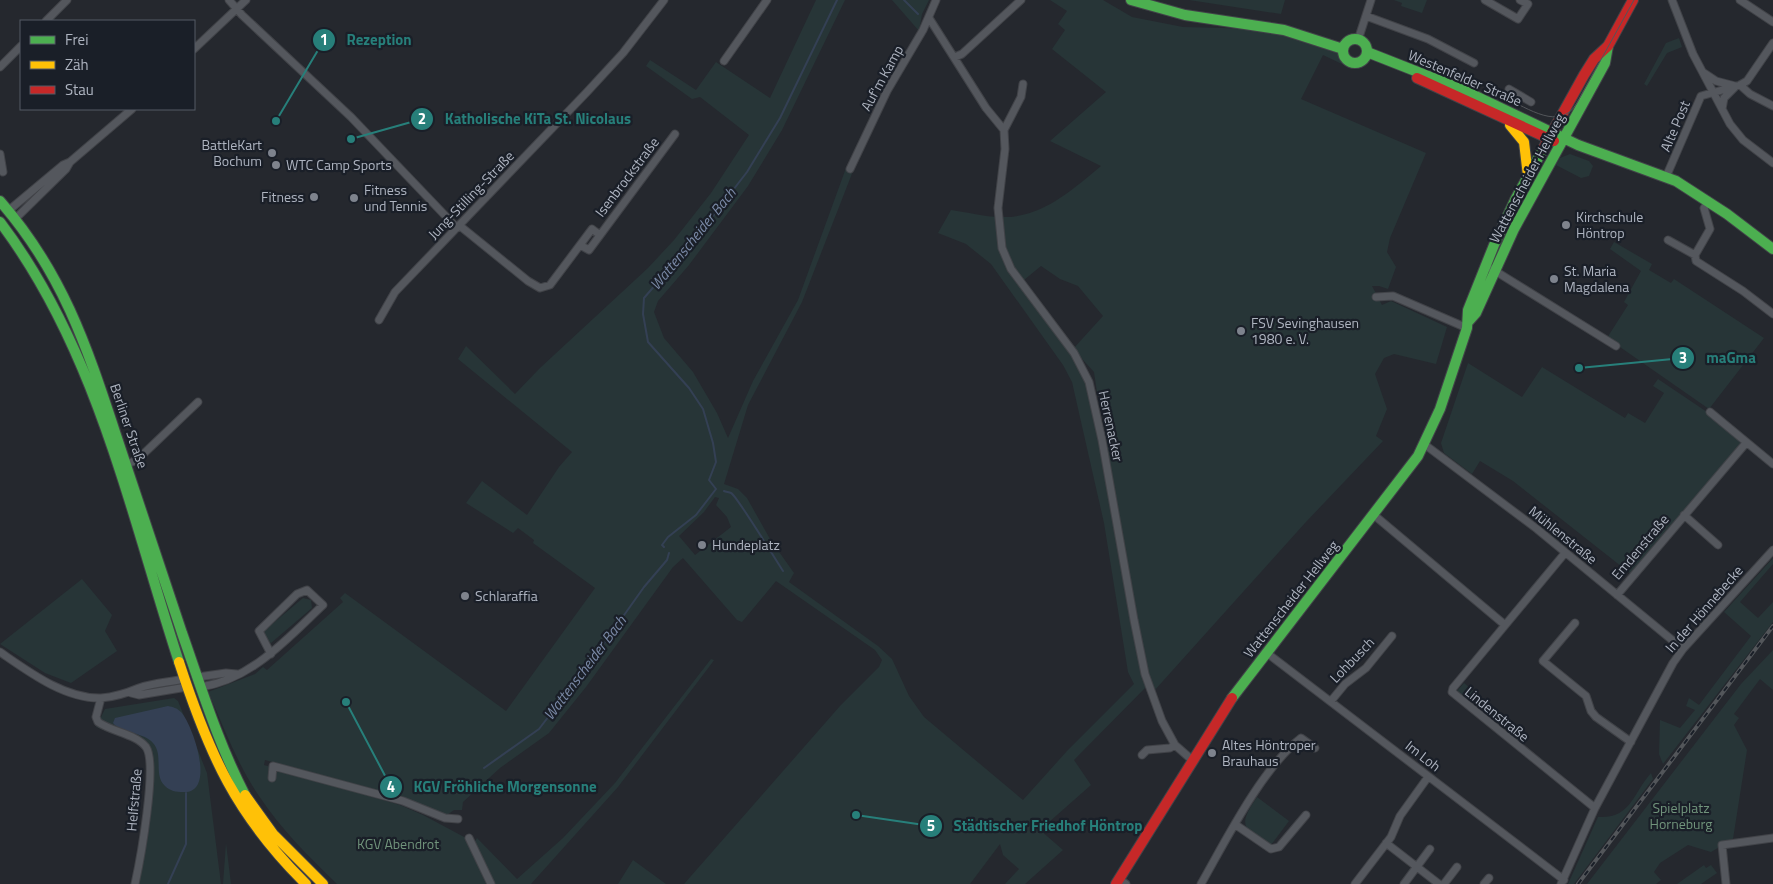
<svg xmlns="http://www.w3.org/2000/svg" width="1773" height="884" font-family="'Titillium Web',sans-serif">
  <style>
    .green { fill: #273537; fill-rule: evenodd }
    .water { fill: #344054 }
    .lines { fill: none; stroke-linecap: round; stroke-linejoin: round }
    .stream { stroke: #344054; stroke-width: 2 }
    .street-casing { stroke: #414348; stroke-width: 9 }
    .fast-casing { stroke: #414348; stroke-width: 12 }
    .slow-casing { stroke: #414348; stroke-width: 12 }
    .jam-casing { stroke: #414348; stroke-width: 12 }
    .street { stroke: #54575d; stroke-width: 7 }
    .fast { stroke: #4caf50; stroke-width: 10 }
    .slow { stroke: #ffc107; stroke-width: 10 }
    .jam { stroke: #c62828; stroke-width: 10 }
    .tram { stroke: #53565a; stroke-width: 1 }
    .rail-casing { stroke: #53565a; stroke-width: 4 }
    .rail { stroke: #1a1f28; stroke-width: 2; stroke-dasharray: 5.5; stroke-linecap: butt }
    .poi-dot { fill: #7e838d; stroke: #1a1f28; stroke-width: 2 }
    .labels { text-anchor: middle; stroke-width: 4.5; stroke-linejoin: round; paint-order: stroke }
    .street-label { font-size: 14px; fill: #aeb4c0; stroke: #1a1f28 }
    .poi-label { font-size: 14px; fill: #aeb4c0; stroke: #1a1f28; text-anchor: start }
    .park-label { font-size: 14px; fill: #70937b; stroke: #1a1f28 }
    .water-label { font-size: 15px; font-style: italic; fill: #7a89a6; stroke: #1a1f28 }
    .leader { fill: none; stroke: #277f7a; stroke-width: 2 }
    .callout-dot { fill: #277f7a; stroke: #1a1f28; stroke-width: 2 }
    .mark-label { font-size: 15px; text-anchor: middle; font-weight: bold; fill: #fff }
    .callout-label { font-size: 15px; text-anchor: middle; font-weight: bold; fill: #277f7a; stroke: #1a1f28; stroke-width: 4.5; stroke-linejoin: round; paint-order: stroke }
  </style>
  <rect width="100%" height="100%" fill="#25282e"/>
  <path class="green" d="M816 0H845L782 130 748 186 689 265 658 301 654 312 664 338 693 372 717 413 728 438 753 381 798 300 846 168 853 171 802 302 748 405 724 484 738 489 747 498 770 539 794 573 789 582 878 646 892 659 909 696 924 717 1023 800 1067 751 1134 684 1128 672 1104 523 1072 382 1063 365 991 264 966 244 938 233 951 210C967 212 984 217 1000 217 1041 219 1072 190 1101 166L1050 141 1106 92 1052 49 1065 30 1058 24 1067 11 1050 0H1103L1132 17 1183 27 1262 29 1337 53 1344 65 1323 55 1301 99 1426 153 1390 238 1387 252 1396 267 1388 289 1379 286H1372L1382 305 1391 301 1447 327 1436 364 1394 354 1384 358 1375 374 1387 409 1376 436 1383 441 1305 523 1154 691 1149 681 1133 610 1102 412 1106 410 1101 396 1097 392 1094 372 1073 349 1103 316 1078 286 1060 279 1041 266 1024 280 1080 368 1089 391 1144 676 1142 678 1147 686 1074 760 1091 785 1040 830 1063 850 1025 884H1005L1019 869 1003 855 1000 844 970 884H684L840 706 879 667 882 660 875 650 776 581 742 622 737 620 683 558 673 567 586 687 549 733 500 768 463 802 462 810H454L444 817 418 803 265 760 264 765 400 805 423 815 466 838 486 884H337C309 857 280 828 259 796 237 764 224 727 208 692L255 674 263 667 267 670 343 602 340 598 345 593 506 711 595 588 533 543 534 540 518 528 513 533 466 503 482 481 527 515 559 467 572 452 458 359 466 346 515 394 540 368 648 268 674 240 711 193 749 135 700 97 692 99 646 66 650 60 696 90 716 62 770 98ZM715 497 719 498 716 505 727 517 731 527 695 555 679 536 704 512Z
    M892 0H929L922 14 919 31Z
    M1189 0H1285L1281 14Z
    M1394 0H1427L1422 13 1401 6 1402 3Z
    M1679 38 1682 47 1667 53 1647 86 1644 84 1666 43Z
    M1545 154 1547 155 1511 222 1501 246 1498 245Z
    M1570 154 1589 161 1593 166 1589 176 1581 178 1556 165 1560 158Z
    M1614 242 1652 264 1649 270 1671 283 1674 279 1764 338 1709 409 1607 338 1628 305 1624 302 1641 271 1610 249Z
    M1468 363 1522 397 1542 367 1625 418 1628 413 1645 423 1664 393 1653 386 1658 379 1707 412 1743 441 1631 574 1513 481 1480 461 1472 474 1444 453 1441 443Z
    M1773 558V564L1740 602 1758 618 1773 602V622L1663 764 1659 754 1660 720 1680 728 1695 710 1686 706 1689 698 1699 705 1751 636 1724 612Z
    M82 579 112 615 105 631 117 651 71 683 45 673 0 644Z
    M303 598 311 600 312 608 271 643 265 639 264 631Z
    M1773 650V690L1760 679 1734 714 1739 718 1734 725 1747 750 1733 839 1711 852 1688 845 1660 863 1654 872 1661 880 1656 884H1587L1741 684Z
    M711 659 714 660 712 663 618 787 531 884H493L473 845 477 838 517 879 563 838 615 783Z
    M1464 683 1480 696 1473 704 1457 691Z
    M174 698 178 701 207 773 221 884H132C137 859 157 765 141 747 131 736 109 733 96 727L105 709Z
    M1651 773 1653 779 1574 884H1568L1598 817C1631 819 1633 793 1651 773Z
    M1257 797 1289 821 1271 845C1240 829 1239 824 1257 797Z
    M226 843 231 884H223Z
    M633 860 666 884H618Z
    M1704 865 1706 868 1711 865 1717 873 1701 884H1677Z"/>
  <path class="water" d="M168 706C173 707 177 708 181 712 193 725 217 794 183 792 176 792 170 791 165 786 153 775 164 755 153 743 144 732 122 734 113 723L115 718Z"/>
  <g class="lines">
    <path class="stream" d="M904 0 918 14
      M724 491C726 492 729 492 731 493 737 496 775 559 783 571
      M664 547 662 545 668 537 696 515 716 489 709 480 716 462 713 443 703 409 689 388 648 342 643 314 644 298 696 238 747 172 780 118 837 0
      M484 768 539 729 595 656 644 587 667 560 669 553
      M168 884 186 844V793"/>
    <defs>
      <path id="street" d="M229 0 242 15 351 117 457 228
        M1485 0 1518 19 1528 4 1520 0
        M1672 0 1693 54 1730 124 1743 140 1773 163
        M1740 0 1773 22
        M1366 16 1428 39 1474 63
        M929 18 986 108 1004 130 1005 149 998 208 1002 248 1011 269 1074 353 1089 382 1102 440 1134 620 1145 674 1162 721 1175 745 1191 759
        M46 21 67 0
        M1358 40 1371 0
        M194 49 246 0
        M955 57 962 54 1021 0
        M724 61 767 0
        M0 67 21 46
        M1704 73 1716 81 1735 86
        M1740 85 1750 94 1773 106
        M1509 89 1531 102
        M1722 109 1724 98 1735 87
        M1004 130 1021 97 1023 84
        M0 154 3 172
        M850 169 887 91 923 30 936 0
        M1666 177 1701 96 1740 85 1747 81 1773 43
        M8 211 63 165 70 162
        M15 219 66 169 70 162 132 109
        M460 226 528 281 540 288 550 285 592 229 600 235
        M1668 240 1695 255 1696 261 1743 291 1773 314
        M580 245 589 250 675 134
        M1695 255 1710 229 1704 208 1709 201
        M1492 269 1616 346
        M1376 297 1393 296 1467 328
        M379 320 395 292 587 92 623 53 664 0
        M1710 412 1773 464
        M1424 444 1537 529 1683 649
        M127 464 137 460 198 402
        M1374 515 1505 625
        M1684 515 1718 545
        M1565 553 1453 688 1452 692 1595 808
        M1617 595 1746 443
        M1575 623 1543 661 1586 696 1591 711 1596 717 1631 742
        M0 652C29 672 65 699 101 698 115 697 127 693 139 688 152 683 170 682 184 679
        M1267 653 1564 880
        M198 677 226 673 237 674
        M201 687C252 679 287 639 323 605L307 590 297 594 259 631 271 654
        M131 693 139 695 187 687
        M101 698 96 717 98 722C112 732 136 734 146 747 158 764 140 861 135 884
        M1331 701 1345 684 1366 668 1392 636
        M1142 755 1147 750 1170 748 1175 745
        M272 778 273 766 403 801 445 818 458 819
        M1236 825 1271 849 1279 847 1306 815
        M469 838 491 884
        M1386 843 1439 884
        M1119 879 1126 884
        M1201 884C1226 840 1262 768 1301 738L1315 748
        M1355 884 1391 837 1400 816 1428 777
        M1404 884 1430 849
        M1444 884 1457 867
        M1484 884 1489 878
        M1561 884 1595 808 1673 663 1683 649 1773 550
        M1726 884 1722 845 1773 838"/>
      <path id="fast" d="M1131 0 1185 15 1284 30 1343 49
        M1343 51a12 12 0 1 1 24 0a12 12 0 1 1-24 0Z
        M1367 52 1461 89 1578 145 1676 181 1727 214 1773 249
        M0 201C62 272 86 344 115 432 138 499 160 566 182 633 201 687 218 743 245 795
        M0 222C97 350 130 512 179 662
        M1468 322 1476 313 1514 229 1605 63 1608 46
        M1232 698 1418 456 1440 409 1467 328 1468 310 1494 245 1515 200 1543 149"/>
      <path id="slow" d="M1510 125 1524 142 1528 176
        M179 662C209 754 236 815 306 884
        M245 795 273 834 323 884"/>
      <path id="jam" d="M1417 78 1554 141
        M1543 149 1584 75 1594 59 1608 46 1633 0
        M1116 884 1232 698"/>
    </defs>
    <use href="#street" class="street-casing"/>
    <use href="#fast" class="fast-casing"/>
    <use href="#slow" class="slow-casing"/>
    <use href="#jam" class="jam-casing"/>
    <use href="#street" class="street"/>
    <use href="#fast" class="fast"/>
    <use href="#slow" class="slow"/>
    <use href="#jam" class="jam"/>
    <path class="tram" d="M1505 98C1528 108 1560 132 1577 103L1634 0"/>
    <defs>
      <path id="rail" d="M1578 884 1773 626"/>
    </defs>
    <use href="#rail" class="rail-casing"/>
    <use href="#rail" class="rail"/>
  </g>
  <g class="poi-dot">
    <circle cx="272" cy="153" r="5"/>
    <circle cx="276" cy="165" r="5"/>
    <circle cx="314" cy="197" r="5"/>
    <circle cx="354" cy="198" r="5"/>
    <circle cx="1566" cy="225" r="5"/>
    <circle cx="1554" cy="279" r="5"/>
    <circle cx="1241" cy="331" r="5"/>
    <circle cx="702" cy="545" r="5"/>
    <circle cx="465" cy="596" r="5"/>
    <circle cx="1212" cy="753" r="5"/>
  </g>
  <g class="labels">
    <g class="street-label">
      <text transform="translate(882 78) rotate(-61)" y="5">Auf'm Kamp</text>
      <text transform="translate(1465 78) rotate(23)" y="5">Westenfelder Straße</text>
      <text transform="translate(1675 126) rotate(-67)" y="5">Alte Post</text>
      <text transform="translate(627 177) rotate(-53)" y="5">Isenbrockstraße</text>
      <text transform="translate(1527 178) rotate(-62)" y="5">Wattenscheider Hellweg</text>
      <text transform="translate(471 195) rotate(-46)" y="5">Jung-Stilling-Straße</text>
      <text transform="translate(129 426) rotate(71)" y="5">Berliner Straße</text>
      <text transform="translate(1111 426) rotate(78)" y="5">Herrenacker</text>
      <text transform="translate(1563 535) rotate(39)" y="5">Mühlenstraße</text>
      <text transform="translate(1640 547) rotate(-50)" y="5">Emdenstraße</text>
      <text transform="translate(1291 599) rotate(-52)" y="5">Wattenscheider Hellweg</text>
      <text transform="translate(1704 609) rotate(-49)" y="5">In der Hönnebecke</text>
      <text transform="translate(1352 660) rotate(-46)" y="5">Lohbusch</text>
      <text transform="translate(1497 714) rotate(39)" y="5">Lindenstraße</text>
      <text transform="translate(1423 756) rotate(38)" y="5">Im Loh</text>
      <text transform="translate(134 800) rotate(-85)" y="5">Helfstraße</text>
    </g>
    <g class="poi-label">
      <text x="262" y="150" text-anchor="end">BattleKart<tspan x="262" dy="16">Bochum</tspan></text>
      <text x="286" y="170">WTC Camp Sports</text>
      <text x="364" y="195">Fitness<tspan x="364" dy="16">und Tennis</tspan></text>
      <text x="304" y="202" text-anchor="end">Fitness</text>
      <text x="1576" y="222">Kirchschule<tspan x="1576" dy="16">Höntrop</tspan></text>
      <text x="1564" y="276">St. Maria<tspan x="1564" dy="16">Magdalena</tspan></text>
      <text x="1251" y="328">FSV Sevinghausen<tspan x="1251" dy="16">1980 e. V.</tspan></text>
      <text x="712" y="550">Hundeplatz</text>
      <text x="475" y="601">Schlaraffia</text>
      <text x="1222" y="750">Altes Höntroper<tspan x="1222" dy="16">Brauhaus</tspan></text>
    </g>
    <g class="park-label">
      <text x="1681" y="813">Spielplatz<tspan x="1681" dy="16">Horneburg</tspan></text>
      <text x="398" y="849">KGV Abendrot</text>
    </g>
    <g class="water-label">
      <text transform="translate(693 239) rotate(-51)" y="5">Wattenscheider Bach</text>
      <text transform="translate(585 668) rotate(-53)" y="5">Wattenscheider Bach</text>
    </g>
  </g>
  <path class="leader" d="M276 121L324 40M351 139L422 119M1579 368L1683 358M346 702L391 787M856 815L931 826"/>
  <g class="callout-dot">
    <circle cx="276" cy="121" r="5"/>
    <circle cx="351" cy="139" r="5"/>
    <circle cx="1579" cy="368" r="5"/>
    <circle cx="346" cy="702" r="5"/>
    <circle cx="856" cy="815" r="5"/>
    <circle cx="324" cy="40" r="12"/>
    <circle cx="422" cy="119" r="12"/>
    <circle cx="1683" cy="358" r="12"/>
    <circle cx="391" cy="787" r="12"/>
    <circle cx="931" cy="826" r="12"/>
  </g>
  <g class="mark-label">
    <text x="324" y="45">1</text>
    <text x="422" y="124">2</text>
    <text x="1683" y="363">3</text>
    <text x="391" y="792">4</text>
    <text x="931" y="831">5</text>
  </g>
  <g class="callout-label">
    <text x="379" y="45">Rezeption</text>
    <text x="538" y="124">Katholische KiTa St. Nicolaus</text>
    <text x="1731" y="363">maGma</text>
    <text x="505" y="792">KGV Fröhliche Morgensonne</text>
    <text x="1048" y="831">Städtischer Friedhof Höntrop</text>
  </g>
  <rect x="20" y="20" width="175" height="90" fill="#1a1f28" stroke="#555b65"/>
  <rect x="30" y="36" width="25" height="8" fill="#4caf50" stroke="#555b65"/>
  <text x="65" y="45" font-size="15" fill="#aeb4c0">Frei</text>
  <rect x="30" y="61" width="25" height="8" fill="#ffc107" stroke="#555b65"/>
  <text x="65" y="70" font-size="15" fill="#aeb4c0">Zäh</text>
  <rect x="30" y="86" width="25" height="8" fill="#c62828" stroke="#555b65"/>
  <text x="65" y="95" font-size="15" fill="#aeb4c0">Stau</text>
</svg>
